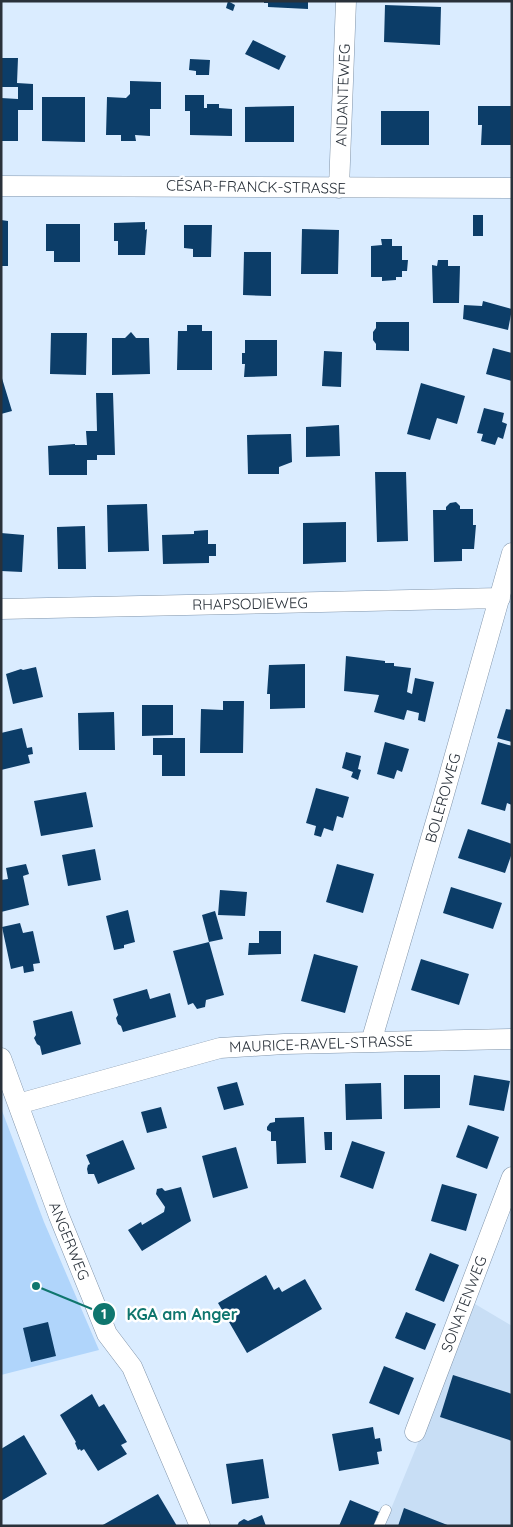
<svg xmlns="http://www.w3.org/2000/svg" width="513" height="1527" font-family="Quicksand,sans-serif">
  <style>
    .built { fill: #c8def5 }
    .green { fill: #b0d5fb }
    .building { fill: #0c3d68 }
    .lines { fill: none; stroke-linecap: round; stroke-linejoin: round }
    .lane-casing { stroke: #8195ab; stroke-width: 11 }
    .street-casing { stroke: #8195ab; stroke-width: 21 }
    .lane { stroke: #fff; stroke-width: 10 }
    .street { stroke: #fff; stroke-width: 20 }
    .labels { text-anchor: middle; stroke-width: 5; stroke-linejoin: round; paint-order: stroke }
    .street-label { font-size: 15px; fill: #29313a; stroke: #fff }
    .leader { fill: none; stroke: #0f766e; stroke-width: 2 }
    .callout-dot { fill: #0f766e; stroke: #fff; stroke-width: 2 }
    .mark-label { font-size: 15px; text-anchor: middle; font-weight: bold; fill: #fff }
    .callout-label { font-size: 16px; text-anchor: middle; font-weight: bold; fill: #0f766e; stroke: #fff; stroke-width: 5; stroke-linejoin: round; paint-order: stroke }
  </style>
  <rect width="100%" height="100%" fill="#daecff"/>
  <path class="built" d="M475 1304 512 1326V1526H384Z"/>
  <path class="green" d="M1 1108 44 1222 99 1350 1 1375Z"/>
  <path class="building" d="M228 1 235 5 233 11 226 8Z
    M264 1H308V9L268 7V3H264Z
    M385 5 441 7 440 45 384 42Z
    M253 40 286 56 279 70 245 54Z
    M1 58H18L17 83 33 84V110H18V141H1V98L18 99V87H1Z
    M190 59 210 60 209 75H196V71L189 70Z
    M130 81 161 82V109H150V136L135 135 136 141H121V135H106L107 97 126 98 130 94Z
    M185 95H204V108H207V104H219V108L232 109V136L190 135V111H185Z
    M42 97H85V142L42 141Z
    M294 106V142H245V107Z
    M478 106H512V145H481L482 125H478Z
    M381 111H429V145H381Z
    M473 215H483V236H473Z
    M1 220 8 221V266H1Z
    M145 222V230L147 229 145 255H118V241H114V223Z
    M46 224H80V262H54V251H46Z
    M184 225H212L211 257H193V249L184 248Z
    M302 229 339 230 338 274H301Z
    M381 239H392V246H402V260H408L407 271H402V277H396V280L382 281V277H371V246L382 245Z
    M244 252H271V296L243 295Z
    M438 260H448V266H460L459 303H433L432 265 437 266Z
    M483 301 512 309 508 330 463 319 464 305 482 306Z
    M376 322H409V351L376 350V344L373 340V332L376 328Z
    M187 325H202V331H212V370H177L178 331H187Z
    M131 332 136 338H149L150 374 112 375V338H125Z
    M51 333H87L86 375 50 374Z
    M245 340H277V376L244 377 245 364H242V353H245Z
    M493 348 512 353V381L486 374Z
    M324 351 342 352 341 387 322 386Z
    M1 375 12 411 1 414Z
    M421 383 465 396 457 424 437 418 430 440 407 434Z
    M96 393H113L115 455H97V460H87V475H49L48 446 75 444V445H87L86 431H97Z
    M484 408 504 413 502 422 507 424 503 439 498 437 495 445 481 441 483 434 477 433Z
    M339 425 340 456 306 457V427Z
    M291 434 292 462 279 467V474H248L247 435Z
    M375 472H406L408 541 377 542Z
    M456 502 460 506V509H473V525H476L474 549H462V561L434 562 433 510H446V507L450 503Z
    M147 504 149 551 108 552 107 505Z
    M346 522V562L303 564V523Z
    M85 526 86 569H58L57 527Z
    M208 530V544H216V556H209V563L163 564 162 535 194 534V531Z
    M1 533 24 535 22 572 1 571Z
    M346 656 385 661V663H394V666L411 668 407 692 412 694 415 678 434 682 425 722 418 720 419 713 407 710 404 720 374 712 379 695 344 691Z
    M305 664V708L270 709V694H267L269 665Z
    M36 667 43 697 13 704 6 674 21 669 23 670Z
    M223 701H244L243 753H200L201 709 223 710Z
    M142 705H173V735L142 736Z
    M506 709 512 710V742L497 738Z
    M114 712 115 750H79L78 713Z
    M22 728 27 748 32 747 33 754 28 755 30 763 1 770V733Z
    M153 738H185V776H162V755H153Z
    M385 742 409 749 402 772 397 770 394 779 377 774Z
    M498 742 512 746V805L507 803 505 811 481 804Z
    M346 752 361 756 358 769 361 770 358 780 351 777 353 772 342 768Z
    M316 788 349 797 343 818 337 816 333 831 324 828 321 837 314 835 316 826 306 823Z
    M86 792 93 827 41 836 34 801Z
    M468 829 512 844V853L505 873 458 858Z
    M95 849 101 880 68 886 62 855Z
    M26 864 29 874 23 876 29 905 1 912V880L8 879 6 868Z
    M337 864 374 874 363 913 326 902Z
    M451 887 502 903 493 929 443 913Z
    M220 890 247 892 245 916 218 915Z
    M128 910 135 942 124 945V948L114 950 106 916Z
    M215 911 223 939 209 942 224 995 206 1000 205 1007 197 1009 193 1003 188 1005 173 951 209 942 202 915Z
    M20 923 23 933 33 931 40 963 33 964 34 971 24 973 23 966 11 969 2 927Z
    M259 931H281V954L248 955 249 943H259Z
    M314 954 358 966 345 1013 301 1001Z
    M421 959 469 974 459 1005 411 990Z
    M147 989 150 999 170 993 176 1017 123 1032 121 1026 118 1024 116 1018 118 1015 113 999Z
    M72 1011 81 1044 42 1055 40 1046 37 1044 34 1038 36 1035 33 1021Z
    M404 1075H440V1108L404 1109Z
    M474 1075 510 1081 504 1111 469 1105Z
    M237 1082 244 1105 224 1110 217 1087Z
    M381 1083 382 1119 346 1120 345 1084Z
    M161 1107 167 1128 147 1133 141 1112Z
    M304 1117 306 1163 277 1164 276 1141H271V1132L267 1130V1127L270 1123 275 1122V1118Z
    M468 1125 499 1137 487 1169 456 1157Z
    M324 1132H332V1150H325Z
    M123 1140 135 1169 98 1184 94 1174H88L87 1169 88 1165 90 1164 86 1155Z
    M352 1141 385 1152 373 1189 340 1177Z
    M236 1147 248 1188 213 1198 202 1156Z
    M442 1184 477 1194 466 1231 431 1221Z
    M181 1187 191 1221 142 1251 128 1230 141 1222 142 1225 164 1212 165 1207 156 1194 157 1189 162 1188 165 1191Z
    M430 1253 459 1265 444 1302 415 1290Z
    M266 1275 274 1290 279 1287 282 1292 305 1279 322 1309 247 1353 218 1303Z
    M406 1312 436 1324 425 1350 395 1338Z
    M48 1322 56 1356 31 1362 23 1328Z
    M384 1366 414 1378 399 1415 369 1403Z
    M453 1375 512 1394V1441L440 1417Z
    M92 1394 99 1407 104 1404 127 1442 121 1445 127 1454 98 1471 84 1449 81 1451 80 1449 78 1450 75 1443 76 1442 60 1415Z
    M373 1427 375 1439 380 1438 382 1451 377 1452 379 1464 339 1471 332 1434Z
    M24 1435 47 1474 1 1501V1449Z
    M263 1459 269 1498 232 1504 226 1464Z
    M158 1494 177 1526H101Z
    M350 1500 379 1512 374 1526H339Z
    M404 1508 450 1526H398Z
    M262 1515 266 1526H237L239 1522 244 1519 248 1521Z"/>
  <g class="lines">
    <defs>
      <path id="lane" d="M379 1526 386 1510"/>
      <path id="street" d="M1 186 512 188
        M339 188 346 1
        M1 609 500 598
        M371 1042 442 801 512 553
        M1 1058 59 1216 107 1334 132 1367 200 1526
        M18 1104 220 1048 284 1044 512 1039
        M415 1432 512 1177"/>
    </defs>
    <use href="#lane" class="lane-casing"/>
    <use href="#street" class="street-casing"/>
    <use href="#lane" class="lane"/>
    <use href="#street" class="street"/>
  </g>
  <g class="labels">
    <g class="street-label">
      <text transform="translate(343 95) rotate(-88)" y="5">ANDANTEWEG</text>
      <text transform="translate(256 187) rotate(1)" y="5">CÉSAR-FRANCK-STRASSE</text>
      <text transform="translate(250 604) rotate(-1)" y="5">RHAPSODIEWEG</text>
      <text transform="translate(443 798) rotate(-74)" y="5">BOLEROWEG</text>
      <text transform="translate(321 1044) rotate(-2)" y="5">MAURICE-RAVEL-STRASSE</text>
      <text transform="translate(69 1241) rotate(68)" y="5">ANGERWEG</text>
      <text transform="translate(464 1304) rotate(-69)" y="5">SONATENWEG</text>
    </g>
  </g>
  <path class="leader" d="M36 1286L104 1314"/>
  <g class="callout-dot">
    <circle cx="36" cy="1286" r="5"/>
    <circle cx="104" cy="1314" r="12"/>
  </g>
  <g class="mark-label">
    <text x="104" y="1319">1</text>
  </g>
  <g class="callout-label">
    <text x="182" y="1320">KGA am Anger</text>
  </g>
  <rect width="513" height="1527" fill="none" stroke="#29313a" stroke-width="5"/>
</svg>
